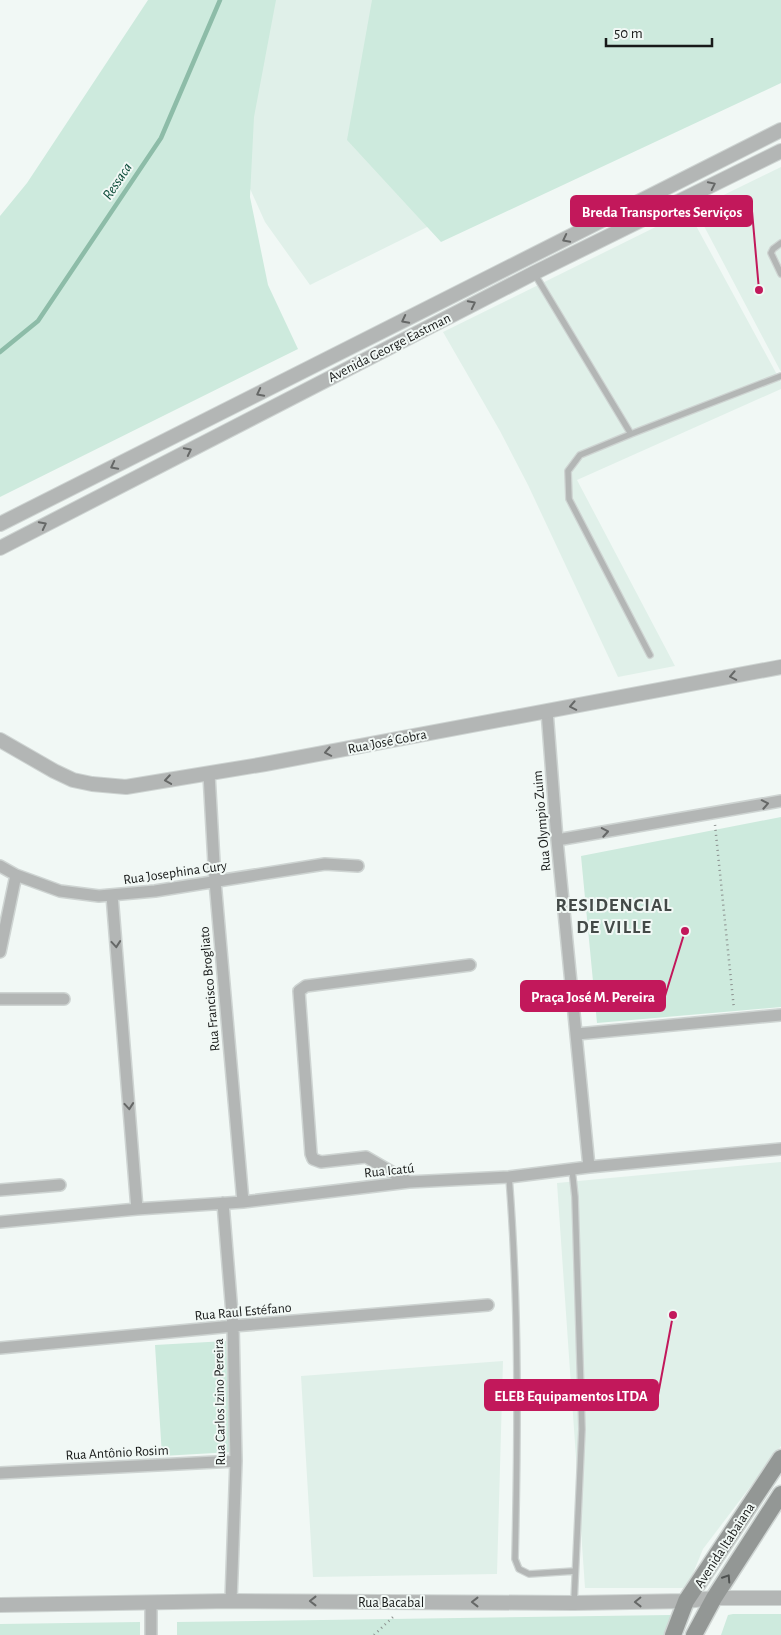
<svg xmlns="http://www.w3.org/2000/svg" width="781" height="1635" font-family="'Alegreya Sans',sans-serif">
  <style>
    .built { fill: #e0f0e9 }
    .green { fill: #cdeadd }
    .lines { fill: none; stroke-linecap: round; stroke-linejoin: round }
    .stream { stroke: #8dbca8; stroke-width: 4.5 }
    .service-casing { stroke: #ced4d2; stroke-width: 8 }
    .minor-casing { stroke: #ced4d2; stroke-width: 14 }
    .tertiary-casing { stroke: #ced4d2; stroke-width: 16 }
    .secondary-casing { stroke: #ced4d2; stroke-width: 19 }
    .path { stroke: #8b908e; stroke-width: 2.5; stroke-dasharray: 1 4; stroke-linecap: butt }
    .service { stroke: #b3b6b5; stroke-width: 5.5 }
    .minor { stroke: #b3b6b5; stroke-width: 11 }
    .tertiary { stroke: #b3b6b5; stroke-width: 14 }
    .secondary { stroke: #939795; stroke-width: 16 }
    .oneway { stroke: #666867 }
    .oneway2 { stroke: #4f5251 }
    .labels { text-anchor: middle; stroke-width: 4; stroke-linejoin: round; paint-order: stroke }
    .street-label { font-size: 14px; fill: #181a19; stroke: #f1f8f5 }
    .water-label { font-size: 15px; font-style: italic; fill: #0a4a37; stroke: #f1f8f5 }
    .district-label { font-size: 19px; font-weight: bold; letter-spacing: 1px; fill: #444a48; stroke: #f1f8f5 }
    .leader { fill: none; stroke: #c2185b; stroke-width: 2 }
    .callout-dot { fill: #c2185b; stroke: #f1f8f5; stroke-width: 2 }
    .callout { fill: #c2185b; stroke: #c2185b; stroke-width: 2 }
    .callout-label { font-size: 15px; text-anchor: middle; font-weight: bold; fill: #fff }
  </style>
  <rect width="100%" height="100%" fill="#f1f8f5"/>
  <path class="built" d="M264 0H781V52L310 285 265 222 233 151Z
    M781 167V372L695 209Z
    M688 211 781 382V389L577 480 675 666 618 677 528 485 500 431 443 332Z
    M781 1162V1446L703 1549 687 1588H585L557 1183Z
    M503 1361 497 1574 313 1577 301 1376Z"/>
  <path class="green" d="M148 0H276L254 117 250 197 268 285 298 349 0 497V216L27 183Z
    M372 0H781V83L441 242 347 140Z
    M781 817V1007L597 1023 581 856Z
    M226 1341 232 1452 162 1456 155 1345Z
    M733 1614H781V1635H721L728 1615Z
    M671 1615 664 1635H177V1622Z
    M140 1622V1635H0V1624Z"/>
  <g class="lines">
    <path class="stream" d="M0 352 38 321 161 138 220 0"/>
    <defs>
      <path id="service" d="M781 243 773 249 771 253 781 274
        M534 273 631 434 781 376
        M631 434 580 455 568 471 569 499 650 655
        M572 1169 575 1197 582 1429 574 1603
        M509 1177C519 1304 518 1432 515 1559L519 1569 529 1574 575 1571"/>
      <path id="minor" d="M547 711 557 840 589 1167
        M209 774 215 881 243 1202
        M557 840 781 801
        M0 866 16 875 60 891 99 896 155 891 325 864 358 866
        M112 895 137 1209
        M0 952 16 875
        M0 999H64
        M577 1034 781 1015
        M409 1182 366 1157 321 1162 313 1159 311 1154 299 991 306 986 470 965
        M0 1190 60 1185
        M223 1203 233 1326 236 1461 231 1601
        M0 1222 137 1209 243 1202 409 1182 509 1177 589 1167 781 1149
        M0 1348 233 1326 488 1305
        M0 1473 236 1461
        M151 1603V1635"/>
      <path id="tertiary" d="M0 524 781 130
        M0 548 534 273 781 151
        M0 740 54 771 73 780 92 784 126 787 265 764 781 667
        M0 1605 231 1601 574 1603 686 1601 714 1598H781"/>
      <path id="secondary" d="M673 1635 686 1601 781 1458
        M694 1635 714 1598 781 1494"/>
    </defs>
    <use href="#service" class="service-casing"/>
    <use href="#minor" class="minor-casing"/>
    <use href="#tertiary" class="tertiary-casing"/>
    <use href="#secondary" class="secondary-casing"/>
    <path class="path" d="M715 825 734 1009
      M374 1635 394 1616"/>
    <use href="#service" class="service"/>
    <use href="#minor" class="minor"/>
    <use href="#tertiary" class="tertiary"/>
    <use href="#secondary" class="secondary"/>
  </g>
  <defs><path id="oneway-chevron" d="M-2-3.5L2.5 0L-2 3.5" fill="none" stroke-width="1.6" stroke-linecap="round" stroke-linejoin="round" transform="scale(1.25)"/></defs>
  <g class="oneway">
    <use href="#oneway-chevron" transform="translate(712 185) rotate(-26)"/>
    <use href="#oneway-chevron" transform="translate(566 239) rotate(153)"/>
    <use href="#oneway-chevron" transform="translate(472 304) rotate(-27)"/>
    <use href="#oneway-chevron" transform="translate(405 320) rotate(153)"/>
    <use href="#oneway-chevron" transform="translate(260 393) rotate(153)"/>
    <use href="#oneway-chevron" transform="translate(188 451) rotate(-27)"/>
    <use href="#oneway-chevron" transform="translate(114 466) rotate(153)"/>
    <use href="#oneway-chevron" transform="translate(43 525) rotate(-27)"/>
    <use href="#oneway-chevron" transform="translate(733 676) rotate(169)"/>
    <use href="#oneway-chevron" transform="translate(573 706) rotate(169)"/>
    <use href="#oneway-chevron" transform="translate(328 752) rotate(169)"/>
    <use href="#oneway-chevron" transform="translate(168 780) rotate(171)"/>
    <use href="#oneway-chevron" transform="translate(765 804) rotate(-11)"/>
    <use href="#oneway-chevron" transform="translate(605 832) rotate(-10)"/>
    <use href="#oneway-chevron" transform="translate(116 944) rotate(85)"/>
    <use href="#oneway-chevron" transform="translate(129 1106) rotate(85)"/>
    <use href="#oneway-chevron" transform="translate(313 1601) rotate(-180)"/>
    <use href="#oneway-chevron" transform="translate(475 1602) rotate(-180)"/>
    <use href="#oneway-chevron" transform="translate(638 1602) rotate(179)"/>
  </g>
  <use class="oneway2" href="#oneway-chevron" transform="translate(727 1578) rotate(-57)"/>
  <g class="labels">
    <g class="street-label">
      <text transform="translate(389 347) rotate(-27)" y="5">Avenida George Eastman</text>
      <text transform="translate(387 741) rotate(-11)" y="5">Rua José Cobra</text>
      <text transform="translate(541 821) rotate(-95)" y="5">Rua Olympio Zuim</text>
      <text transform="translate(175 872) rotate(-8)" y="5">Rua Josephina Cury</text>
      <text transform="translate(209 989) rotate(-95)" y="5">Rua Francisco Brogliato</text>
      <text transform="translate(389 1170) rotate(-6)" y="5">Rua Icatú</text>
      <text transform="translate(243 1311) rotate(-5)" y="5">Rua Raul Estéfano</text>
      <text transform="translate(219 1402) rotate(-91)" y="5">Rua Carlos Izino Pereira</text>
      <text transform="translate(117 1452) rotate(-3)" y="5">Rua Antônio Rosim</text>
      <text transform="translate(724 1545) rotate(-57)" y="5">Avenida Itabaiana</text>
      <text x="391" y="1607">Rua Bacabal</text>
    </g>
    <g class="water-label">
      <text transform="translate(117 181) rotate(-56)" y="5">Ressaca</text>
    </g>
    <g class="district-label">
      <text x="614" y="911">RESIDENCIAL<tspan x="614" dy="22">DE VILLE</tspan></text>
    </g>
  </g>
  <path class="leader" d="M759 290L752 211M685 931L665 996M673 1315L658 1395"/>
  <g class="callout-dot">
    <circle cx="759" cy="290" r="5"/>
    <circle cx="685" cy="931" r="5"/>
    <circle cx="673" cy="1315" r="5"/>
  </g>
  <g class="callout">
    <rect x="571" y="196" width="181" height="30" rx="5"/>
    <rect x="521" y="981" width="144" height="30" rx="5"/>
    <rect x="485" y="1380" width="173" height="30" rx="5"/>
  </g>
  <g class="callout-label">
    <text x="662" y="217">Breda Transportes Serviços</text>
    <text x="593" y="1002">Praça José M. Pereira</text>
    <text x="571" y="1401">ELEB Equipamentos LTDA</text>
  </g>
  <path d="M606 38v8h106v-8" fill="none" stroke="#181a19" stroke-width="2.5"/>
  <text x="614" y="38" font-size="15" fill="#181a19" stroke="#f1f8f5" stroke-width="4" paint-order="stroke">50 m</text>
</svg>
